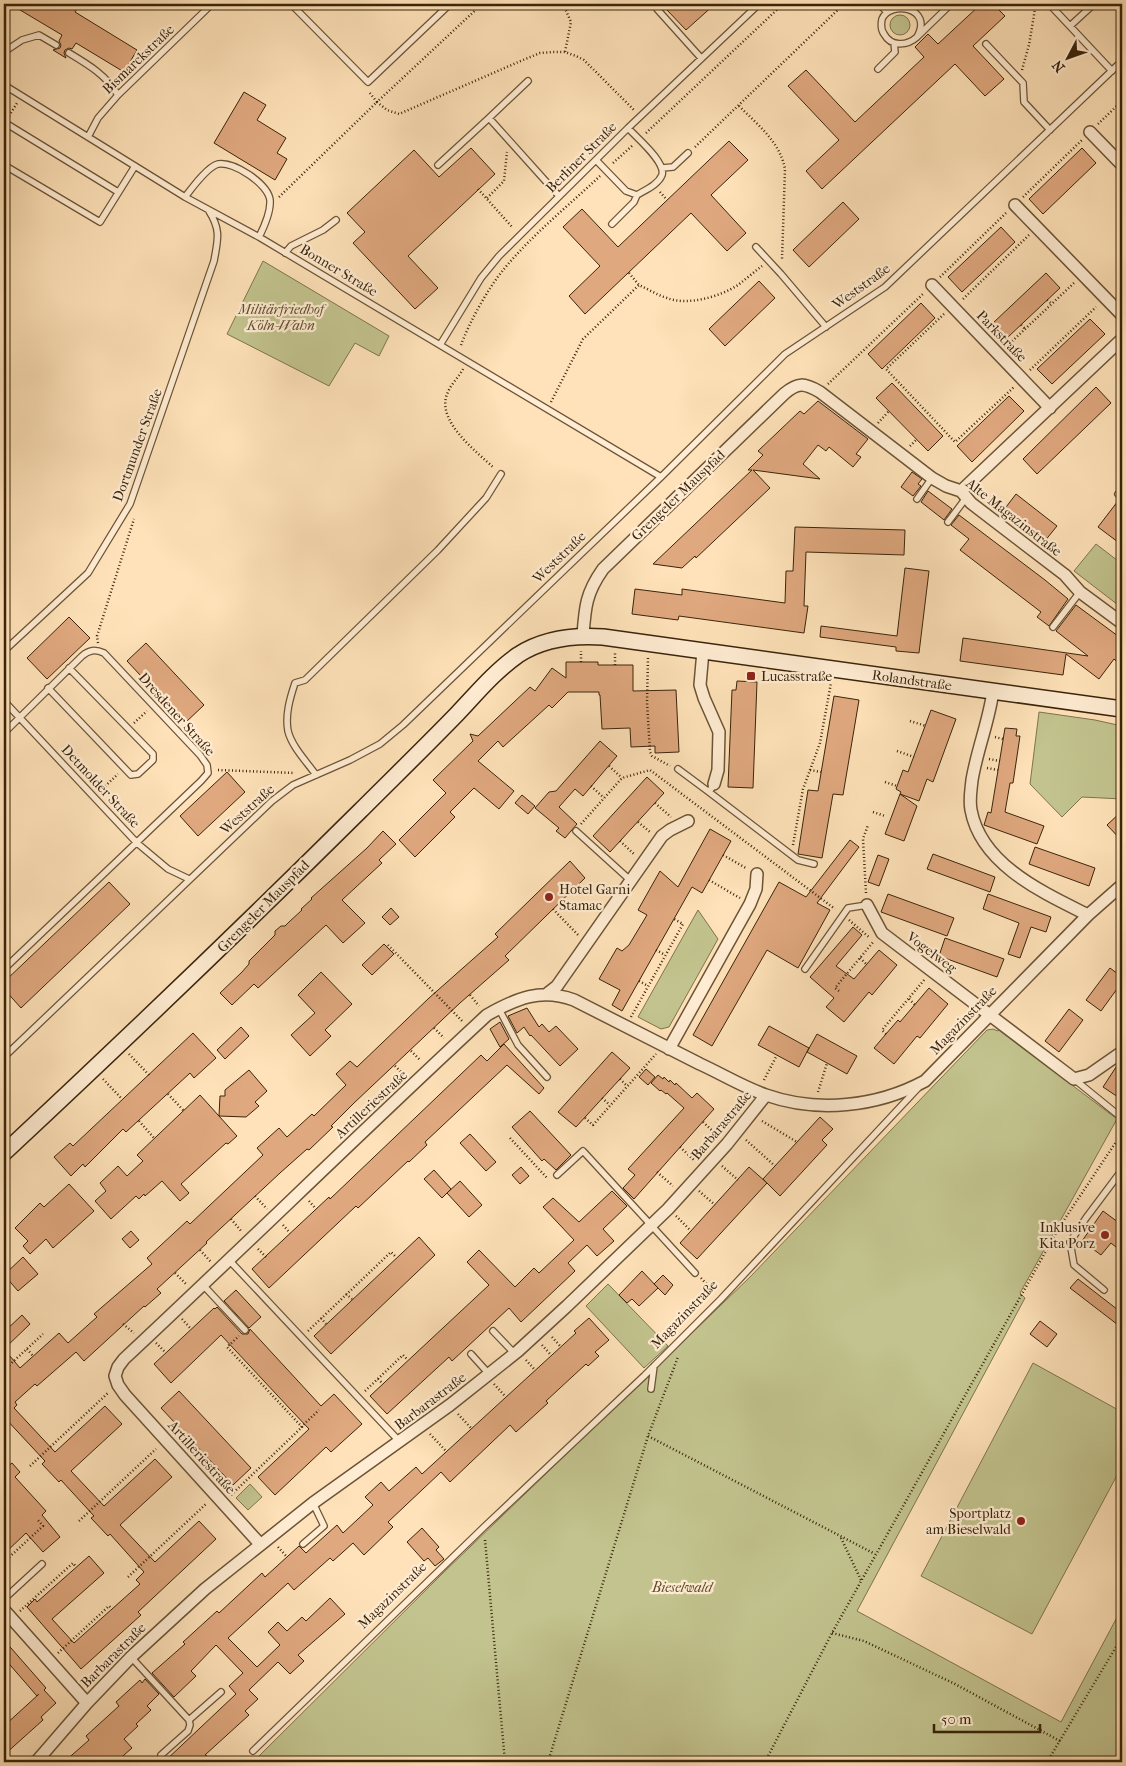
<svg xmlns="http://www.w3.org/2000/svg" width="1126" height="1766" font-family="'IM FELL French Canon',serif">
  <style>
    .green { fill: #c2c38e; stroke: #7e744c }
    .building { fill: #e0a87f; stroke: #3a240b }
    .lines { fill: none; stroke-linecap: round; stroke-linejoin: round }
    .lane-casing { stroke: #6b5436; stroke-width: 8 }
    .street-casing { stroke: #6b5436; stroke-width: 14 }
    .secondary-casing { stroke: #3a240b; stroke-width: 18 }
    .path { stroke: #3a240b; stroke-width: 2.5; stroke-dasharray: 1 2.5; stroke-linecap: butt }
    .lane { stroke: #ffecd2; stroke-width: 5.5 }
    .street { stroke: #ffecd2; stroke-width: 11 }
    .secondary { stroke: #ffecd2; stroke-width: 15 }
    .poi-dot { fill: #8f2418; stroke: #ffecd2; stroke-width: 2 }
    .labels { text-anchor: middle; stroke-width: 4.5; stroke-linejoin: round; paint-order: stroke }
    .street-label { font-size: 14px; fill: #3a240b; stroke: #ffecd2 }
    .park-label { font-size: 14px; font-style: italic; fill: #5c4c2c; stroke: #ffecd2 }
    .poi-label { font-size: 14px; fill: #3a240b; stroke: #ffecd2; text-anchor: start }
  </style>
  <rect width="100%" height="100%" fill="#ffe2b9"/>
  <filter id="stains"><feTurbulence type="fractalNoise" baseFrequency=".004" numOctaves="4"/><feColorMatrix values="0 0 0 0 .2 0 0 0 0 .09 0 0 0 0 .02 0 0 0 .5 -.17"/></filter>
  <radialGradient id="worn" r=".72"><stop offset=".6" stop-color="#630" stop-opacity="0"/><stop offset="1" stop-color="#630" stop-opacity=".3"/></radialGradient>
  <path class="green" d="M890 25a10 10 0 1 1 20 0a10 10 0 1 1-20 0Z
    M263 261 389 336 379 356 355 343 329 386 227 334Z
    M1096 544 1122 564V608L1074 571Z
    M1039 712 1095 720 1122 726V799L1082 797 1062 817 1030 784Z
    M698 910 718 939 669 1027 661 1029 638 1017Z
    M993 1029 998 1031 999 1030 1117 1119 1020 1293 1025 1298 857 1611 1061 1722 1122 1608V1762H253L442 1574 750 1277 987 1030Z
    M608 1284 668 1346 644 1368 586 1306Z
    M1033 1363 1122 1412V1466L1032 1634 921 1576Z
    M250 1484 262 1497 248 1510 236 1498Z"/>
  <path class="building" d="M10 4H80L75 12 137 50 124 72 76 43 72 49 69 48 65 50 64 53 66 58 53 50 60 48 61 45 59 41 62 35Z
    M674 4H715L686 30 667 10Z
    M981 4H993L1005 16 973 46 1004 79 985 96 955 64 822 189 806 171 839 140 788 86 806 70 855 122 924 57 915 47 928 34 938 44Z
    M244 92 266 105 257 120 286 138 277 153 287 159 275 180 214 143Z
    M729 141 748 160 711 195 746 233 727 251 691 213 585 314 569 296 600 266 563 227 582 209 618 247Z
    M471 148 495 174 408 256 438 288 415 309 353 243 365 232 347 213 414 150 439 177Z
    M1082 148 1096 163 1043 214 1029 199Z
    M843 202 859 219 809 267 793 250Z
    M1001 227 1015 242 962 292 948 277Z
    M1046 273 1060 288 1007 338 993 323Z
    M759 281 775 298 725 346 709 329Z
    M921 303 935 318 882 369 868 354Z
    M1090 319 1105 334 1052 384 1037 369Z
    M892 383 943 436 928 451 876 398Z
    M1096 387 1111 403 1037 474 1023 459Z
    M1009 396 1024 411 972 462 957 446Z
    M818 401 868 439 856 454 861 457 853 467 829 447 826 451 818 445 803 464 820 479 753 470 770 488 696 558 695 556 682 568 653 564 752 470H748L763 455 758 451 800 411 804 414Z
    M912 472 922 479 918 484 921 486 913 496 901 487Z
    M928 491 952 509 944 520 921 502Z
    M1016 494 1057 526 1044 542 1003 511Z
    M1118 501 1122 503V545L1098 527Z
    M959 515 1045 580 1068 599 1049 626 1037 617 1041 612 960 550 969 539 951 525Z
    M795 527 905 530 904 555 806 552 804 606H808L804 633 679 616 678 620 632 614 635 589 682 595V589L785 603 786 571H793Z
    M905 568 929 571 919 653 896 651V647L820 637 821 626 897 636Z
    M1076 605 1122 639V666L1114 659 1099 679 1066 654 1063 675 960 661 963 638 1088 656 1056 631Z
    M69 617 90 638 47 679 27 658Z
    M146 643 204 705 185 723 127 661Z
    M566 662H598V665H633V691L676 690 679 752 655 753V746L631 747 630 728 602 729 600 695H599V692H568L552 708 549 705 503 747 498 741 478 761 514 791 499 809 474 788 450 812 455 817 415 857 399 840 446 793 433 780 473 741 470 734 478 736 530 687 535 691 552 668 566 678Z
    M737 681 757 682 753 788 728 787 732 690H736Z
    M834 696 859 700 843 795 833 794 822 858 798 854 808 790 818 791Z
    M931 710 956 719 933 782 927 779 919 801 900 794 901 792 896 789 903 770 908 772Z
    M1005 728 1017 729 1016 736H1020L1013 783H1010L1005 812 1044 826 1037 844 984 825 988 812 991 813Z
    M600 741 617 756 583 796 575 789 559 807 577 824 565 838 556 831 559 828 535 808 549 792 556 791Z
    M227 772 245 792 198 836 180 816Z
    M647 777 664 793 610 852 593 836Z
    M900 794 917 806 904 841 885 834Z
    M522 795 535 806 528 814 515 803Z
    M1122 811V841L1107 825Z
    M710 829 731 841 702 893 692 887 622 1011 612 1005 620 990 599 979 617 948 622 951 629 945 647 915 638 910 660 871 678 887Z
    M383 831 396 844 379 860 382 863 342 900 365 923 343 943 326 925 258 988 254 984 232 1005 220 993 242 972 249 964V961L275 935V931L281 926H285L289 922 302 910 301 909 312 899 311 898 367 848Z
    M850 840 859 847 817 903 830 910 798 968 767 950 712 1046 693 1035 779 882 806 897Z
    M1035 847 1095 868 1089 886 1029 864Z
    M933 854 995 877 990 892 927 869Z
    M878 855 889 859 879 886 868 882Z
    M570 861 585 878 505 956 509 960 460 1003 354 1103 331 1126 333 1127 309 1150 307 1149 280 1173 206 1242 207 1243 157 1289 161 1293 145 1307 144 1306 84 1361 76 1352 37 1386 35 1384 15 1402 17 1405 14 1408 55 1452 105 1406 122 1424 71 1471 104 1506 155 1459 172 1477 120 1525 155 1562 199 1521 216 1539 138 1612 141 1615 81 1669 27 1607 35 1599 37 1602 89 1556 104 1573 52 1619 74 1643 140 1584 136 1580 144 1572 110 1534 108 1536 91 1518 94 1516 61 1480 59 1482 42 1464 45 1461 4 1417V1349L20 1368 59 1333 68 1343 97 1317 94 1314 152 1264 147 1258 187 1221 190 1224 263 1155 257 1148 279 1128 287 1137 312 1114 314 1116 346 1085 336 1074 350 1061 357 1067 429 998 498 937 495 934Z
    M109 882 130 904 21 1008 4 989V982Z
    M888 894 954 918 947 936 881 912Z
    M988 894 1051 917 1046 932 1031 927 1020 958 1008 954 1019 923 983 909Z
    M391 908 399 917 390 925 382 917Z
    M853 927 862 935 836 966 854 979 879 950 897 965 872 995 869 992 844 1022 826 1007 834 998 810 977Z
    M945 938 1004 959 997 977 939 956Z
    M384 944 394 954 372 975 362 965Z
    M1110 968 1122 977V982L1101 1011 1086 1000Z
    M321 972 352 1004 325 1030 331 1036 310 1056 291 1035 315 1013 298 995Z
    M929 988 948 1004 920 1038 917 1036 894 1064 874 1048 898 1020 900 1022Z
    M527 1008 539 1027 542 1024 549 1032 556 1026 578 1049 560 1066 531 1035 530 1036 524 1027 517 1033 508 1016Z
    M1069 1009 1083 1020 1059 1052 1045 1041Z
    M500 1022 509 1039 500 1047 490 1029Z
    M769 1026 809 1048 799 1067 758 1045Z
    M241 1027 249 1036 225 1059 217 1050Z
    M193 1033 216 1058 194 1078 190 1073 126 1132 123 1129 85 1167 83 1164 71 1176 54 1157 70 1143 73 1146Z
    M817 1034 857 1056 847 1074 807 1052Z
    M504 1044 544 1088 539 1094 507 1065 425 1142 427 1145 409 1162 408 1161 358 1208 356 1206 269 1288 252 1269 329 1197 330 1199 481 1055 487 1061Z
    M612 1052 630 1068 576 1127 558 1112Z
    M1122 1061V1091L1118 1097 1103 1087 1118 1064Z
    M646 1069 655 1077 648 1085 639 1077Z
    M249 1070 267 1091 255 1102 259 1106 246 1117 219 1116 220 1096H225V1090Z
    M658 1075 663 1079 664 1077 669 1082 670 1080 675 1085 676 1083 692 1098 697 1093 714 1109 634 1199 623 1188 635 1175 628 1169 684 1108 667 1093 666 1094 661 1090 660 1091 651 1083Z
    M200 1095 237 1136 228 1144 226 1143 181 1184 189 1193 180 1201 162 1181 145 1196 144 1194 139 1199 136 1196 111 1219 95 1201 106 1191 100 1183 118 1166 127 1176 143 1161 137 1155Z
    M530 1111 571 1155 556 1170 544 1159 542 1161 512 1127Z
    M820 1117 833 1129 822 1140 827 1145 780 1196 763 1179Z
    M470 1134 496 1162 486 1171 460 1143Z
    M521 1167 529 1176 520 1184 512 1175Z
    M749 1167 767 1183 697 1259 680 1243Z
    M434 1170 451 1189 442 1198 424 1179Z
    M460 1181 482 1205 469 1217 447 1193Z
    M69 1184 94 1211 53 1248 46 1239 30 1254 23 1246 28 1241 15 1228 40 1203 44 1207Z
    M612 1191 627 1206 603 1229 614 1241 597 1256 587 1245 568 1263 575 1271 521 1322 509 1308 452 1361 449 1357 387 1414 370 1396 489 1285 467 1262 479 1250 515 1287 534 1268 539 1273 574 1240 543 1207 553 1198 579 1222Z
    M1103 1211 1122 1225V1252L1111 1243 1101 1255 1082 1241Z
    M131 1231 139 1240 130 1248 122 1239Z
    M419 1237 435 1255 331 1354 314 1336Z
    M23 1257 38 1274 18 1291 4 1275Z
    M642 1271 658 1288 639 1306 632 1299 627 1303 619 1295Z
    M663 1275 673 1285 665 1295 654 1284Z
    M1078 1279 1122 1313V1328L1070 1288Z
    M236 1290 261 1317 249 1328 224 1301Z
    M217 1307 242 1334H248L250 1329 321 1406 334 1394 362 1424 331 1452 326 1447 275 1495 258 1477 309 1429 291 1410 221 1335 171 1383 154 1364 214 1308 215 1309Z
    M22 1315 30 1324 4 1349V1332Z
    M589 1318 609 1340 595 1352 599 1356 588 1366 586 1364 546 1401 548 1403 516 1432 510 1425 450 1482 441 1472 388 1522 393 1527 364 1555 353 1543 333 1561 330 1558 294 1590 288 1583 228 1638 257 1667 280 1645 268 1632 278 1622 287 1631 302 1617 306 1621 330 1598 345 1614 298 1655 304 1661 290 1674 278 1662 249 1690 258 1699 245 1711 249 1715 205 1755 207 1756 200 1762H164L236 1694 229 1686 243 1673 216 1645 191 1671 196 1676 174 1697 152 1673 185 1644 183 1642 217 1611 219 1613 262 1573 265 1577 299 1546 306 1553 337 1525 343 1533 373 1505 365 1497 381 1482 389 1491 416 1467 422 1474 576 1333 574 1331Z
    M1040 1321 1057 1334 1047 1347 1030 1334Z
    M179 1391 251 1468 233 1485 161 1408Z
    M12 1463 20 1472 15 1477 46 1511 42 1515 60 1537 43 1552 26 1533 4 1554V1464L7 1467Z
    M422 1528 439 1547 436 1550 444 1559 435 1566 428 1558 424 1561 407 1542Z
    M4 1640 46 1688 44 1690 56 1703 41 1717 43 1720 4 1755V1726L39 1694 37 1696 4 1658Z
    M145 1679 159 1694 147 1706 151 1710 136 1724 138 1726 124 1739 132 1748 116 1762H64L89 1740 86 1736 119 1706 116 1702 140 1680 142 1683Z"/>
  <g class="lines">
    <defs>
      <path id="lane" d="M291 4 368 82 450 4
        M663 4 657 9 701 58
        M879 4 886 11
        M1052 7 1112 71
        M1070 26 1094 4
        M917 37C934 7 890 0 882 19 881 24 881 30 884 34 891 47 907 46 917 37L951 4
        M986 44 1023 83 1024 102 1050 130
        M4 52 22 40 39 35 56 45
        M69 53C89 65 106 75 118 95
        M878 69 895 52 894 43
        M4 85 185 197 259 237 661 477
        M489 118 528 81
        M4 129 7 124 118 192
        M88 137 98 118 118 95 212 4
        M596 160 626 191 637 195C645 190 658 185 662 175 666 162 637 138 628 128
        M4 165 100 222 135 166
        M438 165 489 118 559 196
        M662 168 673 167 688 153
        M185 197C192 188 207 167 218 164 234 161 268 184 270 200 271 212 264 227 259 237
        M612 224 634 202 637 195
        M756 247 781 274 826 327
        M285 253 291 246 323 230 336 220
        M440 345 481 278 499 256 628 128 759 4
        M1118 494 1122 498
        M917 499 932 478
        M948 522 966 498
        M1120 558 1122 554
        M1053 627 1080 592
        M4 651 88 573 130 504 214 261C218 239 221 230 209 211
        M48 688 131 775 138 774 153 760V754L69 668
        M4 701 137 843 168 869 189 879
        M4 733 82 656C89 650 95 649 104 653L200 755 207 765 208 773 201 781 4 969
        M678 769 709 792
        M316 775C307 762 292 747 288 731 285 715 290 698 295 683L305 680 438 550 486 498 501 474
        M714 784 709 792 798 860 814 864
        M576 831 630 880
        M805 969 848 908 867 905
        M499 1009 518 1045 547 1077
        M4 1057 272 801 293 785 350 760 380 744 403 725 661 477 785 354 885 287 1122 61
        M1074 1079 1122 1118
        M557 1175 583 1151 695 1273
        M229 1260 400 1442
        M203 1285 245 1330
        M1104 1290 1074 1265 1070 1242 1086 1218 1122 1170
        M493 1331 514 1353
        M471 1354 489 1374
        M651 1389 654 1366
        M303 1544 324 1526 313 1503
        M4 1599 42 1564
        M131 1657 189 1720 190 1725 188 1731 161 1755
        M189 1720 221 1692
        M253 1751 484 1527 644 1376 721 1299 918 1088"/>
      <path id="street" d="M1090 132 1122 165
        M1015 205 1122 315
        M932 285 1050 408
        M961 491 1122 339
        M583 635C585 607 586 593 603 569L784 394C798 382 804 383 820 392L932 478 946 486 961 491 971 503 1065 575 1080 592 1122 623
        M703 651 700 685 704 698 719 732 718 770 714 784
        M993 691C989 721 977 750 972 780 971 790 969 800 971 810 981 865 1044 893 1088 915
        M867 905 882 933 1074 1079 1089 1075 1122 1052
        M548 993 557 986 662 836 670 830 688 821
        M669 1049 750 904 756 889 757 874
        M260 1544 125 1395 118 1385 115 1376 118 1367 124 1359C246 1245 365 1128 487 1015 517 998 541 988 574 1000 616 1021 658 1043 700 1064 722 1074 743 1087 766 1095 817 1113 877 1107 925 1081L1088 915 1122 885
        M4 1610 87 1703
        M36 1762 87 1703 131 1657 205 1589 313 1503 450 1405 518 1351 567 1306 668 1209 727 1144 766 1095"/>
      <path id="secondary" d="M4 1153C124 1041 243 927 360 811 392 779 425 747 457 714 476 694 495 671 518 655 544 638 574 635 603 637L1122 709"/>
    </defs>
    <use href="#lane" class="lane-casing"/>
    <use href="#street" class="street-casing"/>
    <use href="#secondary" class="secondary-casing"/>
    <path class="path" d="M482 4 377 102 387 110 399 114 523 60 540 53 554 52H565L576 56 584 60 634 110
      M563 4 571 22 565 52
      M1033 4 1035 9
      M1022 70 1029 45 1035 9 1041 4
      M739 106C758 125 780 142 785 169L782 260
      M9 116 17 103
      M1098 124 1122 101
      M646 133 783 4
      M695 147 844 4
      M613 163 633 145
      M478 189 513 228
      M660 192 667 200
      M279 197 377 102 369 92
      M1023 197 1082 140
      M487 198 504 181 507 152
      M629 273 639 285
      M940 277 1006 213
      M963 299 1029 235
      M1047 300 1052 304
      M944 314 886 369 955 442 1014 387
      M1021 325 1025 329
      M461 345C469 323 488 288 504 269 532 235 568 206 600 176
      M1007 346 1074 283
      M463 369C459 377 451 384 448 392 434 420 477 452 494 468
      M1030 370 1096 307
      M828 384 924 293
      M551 402 583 339 639 285C648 289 657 295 667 298 688 306 719 297 738 285 746 279 754 272 762 266
      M878 423 889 411
      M910 446 916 440
      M98 643 97 636 134 519
      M648 658 647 702 650 752 652 756 670 766
      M581 662V651
      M615 665V651
      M910 721 926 726
      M134 723 147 711
      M995 737 1003 739
      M897 751 914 757
      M989 759 1000 761
      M609 766 622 778
      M987 768 998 770
      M218 770 295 773
      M810 770 821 772
      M885 782 897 786
      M591 786 604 798
      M100 791 118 774
      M655 803 671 817
      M873 812 885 816
      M638 822 650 832
      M581 824 622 778 650 770 835 909
      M620 841 635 855
      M793 845 803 789 820 743 831 683
      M723 855 746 868
      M709 880 740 898
      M866 893 863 839 868 825
      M553 909 578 935
      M849 920 870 938
      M388 945 463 1022
      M656 950 665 955
      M860 958 866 964
      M639 981 648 986
      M839 991 835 988 874 941
      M470 995 479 1006
      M909 999 915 1005
      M631 1017 683 924 674 919
      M434 1028 444 1038
      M886 1034 882 1030 925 979
      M411 1051 420 1060
      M129 1054 149 1075
      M395 1066 404 1075
      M103 1079 122 1099
      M620 1079 627 1086
      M764 1080 777 1055
      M818 1092 827 1063
      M168 1094 184 1111
      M602 1098 610 1105
      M585 1118 593 1125 656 1054
      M139 1121 154 1138
      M762 1121 797 1142
      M703 1122 718 1136
      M510 1138 548 1179
      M746 1140 775 1166
      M680 1147 695 1161
      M722 1166 738 1180
      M657 1172 673 1186
      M699 1191 715 1205
      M255 1196 267 1209
      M309 1201 316 1209
      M676 1216 691 1231
      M231 1219 242 1232
      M283 1225 290 1233
      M258 1249 266 1257
      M200 1250 211 1262
      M175 1273 186 1284
      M701 1278 714 1292
      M346 1294 352 1299
      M321 1318 326 1324
      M182 1319 191 1329
      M123 1324 134 1333
      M308 1331 391 1252 396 1257
      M552 1337 561 1347
      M156 1343 166 1353
      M542 1345 551 1355
      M27 1349 33 1356
      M526 1360 535 1370
      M4 1370 43 1334
      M378 1379 383 1384
      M494 1384 505 1396
      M365 1391 403 1355 408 1360
      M458 1414 471 1428
      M301 1427 319 1410
      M430 1434 446 1451
      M648 1436 875 1554
      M30 1466 109 1392
      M215 1478 221 1472
      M231 1495 302 1427 227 1347 239 1336
      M79 1521 156 1449
      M841 1538 861 1580
      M485 1540 505 1762
      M278 1547 287 1557
      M4 1562 43 1526 37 1519
      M128 1577 207 1503
      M20 1611 73 1563 76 1567
      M832 1633 864 1641 955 1684 1060 1741
      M58 1653 109 1606 112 1609
      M241 1762 246 1758
      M548 1762 648 1436 678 1357
      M765 1762 832 1633 1060 1226 1122 1133
      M1047 1762 1122 1637"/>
    <use href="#lane" class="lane"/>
    <use href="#street" class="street"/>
    <use href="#secondary" class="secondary"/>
  </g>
  <g class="poi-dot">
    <rect x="746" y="671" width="10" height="10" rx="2.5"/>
    <circle cx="549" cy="897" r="5"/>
    <circle cx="1105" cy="1235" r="5"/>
    <circle cx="1021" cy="1521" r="5"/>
  </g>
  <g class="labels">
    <g class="street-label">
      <text transform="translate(138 59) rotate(-44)" y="5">Bismarckstraße</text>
      <text transform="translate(581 157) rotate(-45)" y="5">Berliner Straße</text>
      <text transform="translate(339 270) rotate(31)" y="5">Bonner Straße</text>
      <text transform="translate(861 286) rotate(-36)" y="5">Weststraße</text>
      <text transform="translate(1002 336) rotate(46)" y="5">Parkstraße</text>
      <text transform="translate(137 445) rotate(-70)" y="5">Dortmunder Straße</text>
      <text transform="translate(678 495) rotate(-44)" y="5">Grengeler Mauspfad</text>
      <text transform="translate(1014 517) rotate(38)" y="5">Alte Magazinstraße</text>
      <text transform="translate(559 557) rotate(-44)" y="5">Weststraße</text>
      <text transform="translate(912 680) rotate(8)" y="5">Rolandstraße</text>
      <text transform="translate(177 714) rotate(48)" y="5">Dresdener Straße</text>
      <text transform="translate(101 786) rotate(47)" y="5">Detmolder Straße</text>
      <text transform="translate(247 809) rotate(-42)" y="5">Weststraße</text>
      <text transform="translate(263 906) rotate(-45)" y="5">Grengeler Mauspfad</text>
      <text transform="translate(932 952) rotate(37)" y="5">Vogelweg</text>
      <text transform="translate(963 1020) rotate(-46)" y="5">Magazinstraße</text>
      <text transform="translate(371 1104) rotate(-43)" y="5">Artilleriestraße</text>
      <text transform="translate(721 1125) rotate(-50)" y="5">Barbarastraße</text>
      <text transform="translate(684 1314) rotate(-46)" y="5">Magazinstraße</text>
      <text transform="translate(430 1401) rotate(-37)" y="5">Barbarastraße</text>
      <text transform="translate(202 1457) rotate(48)" y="5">Artilleriestraße</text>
      <text transform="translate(392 1595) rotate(-44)" y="5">Magazinstraße</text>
      <text transform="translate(113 1655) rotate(-45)" y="5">Barbarastraße</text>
    </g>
    <g class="park-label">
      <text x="281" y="314">Militärfriedhof<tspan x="281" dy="16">Köln-Wahn</tspan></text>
      <text x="682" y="1592">Bieselwald</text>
    </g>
    <g class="poi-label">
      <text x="761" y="681">Lucasstraße</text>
      <text x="559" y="894">Hotel Garni<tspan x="559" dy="16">Stamac</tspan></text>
      <text x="1095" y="1232" text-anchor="end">Inklusive<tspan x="1095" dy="16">Kita Porz</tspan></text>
      <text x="1011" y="1518" text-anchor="end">Sportplatz<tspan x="1011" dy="16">am Bieselwald</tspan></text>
    </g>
  </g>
  <rect width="1126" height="1766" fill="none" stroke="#ffe2b9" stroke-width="20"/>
  <rect x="5" y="5" width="1116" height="1756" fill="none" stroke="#3a240b" stroke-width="2.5"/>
  <rect x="10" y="10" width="1106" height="1746" fill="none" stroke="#3a240b"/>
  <g transform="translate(1068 58) rotate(229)" stroke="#ffecd2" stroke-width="4" paint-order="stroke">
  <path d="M0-4L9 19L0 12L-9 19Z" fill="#3a240b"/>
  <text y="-8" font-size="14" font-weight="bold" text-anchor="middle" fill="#3a240b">N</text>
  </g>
  <path d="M934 1724v8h106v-8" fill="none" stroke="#3a240b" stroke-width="2.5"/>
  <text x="941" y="1724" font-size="15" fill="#3a240b" stroke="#ffecd2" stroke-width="4" paint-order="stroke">50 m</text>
  <rect width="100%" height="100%" filter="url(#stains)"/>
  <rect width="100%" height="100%" fill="url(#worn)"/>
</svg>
